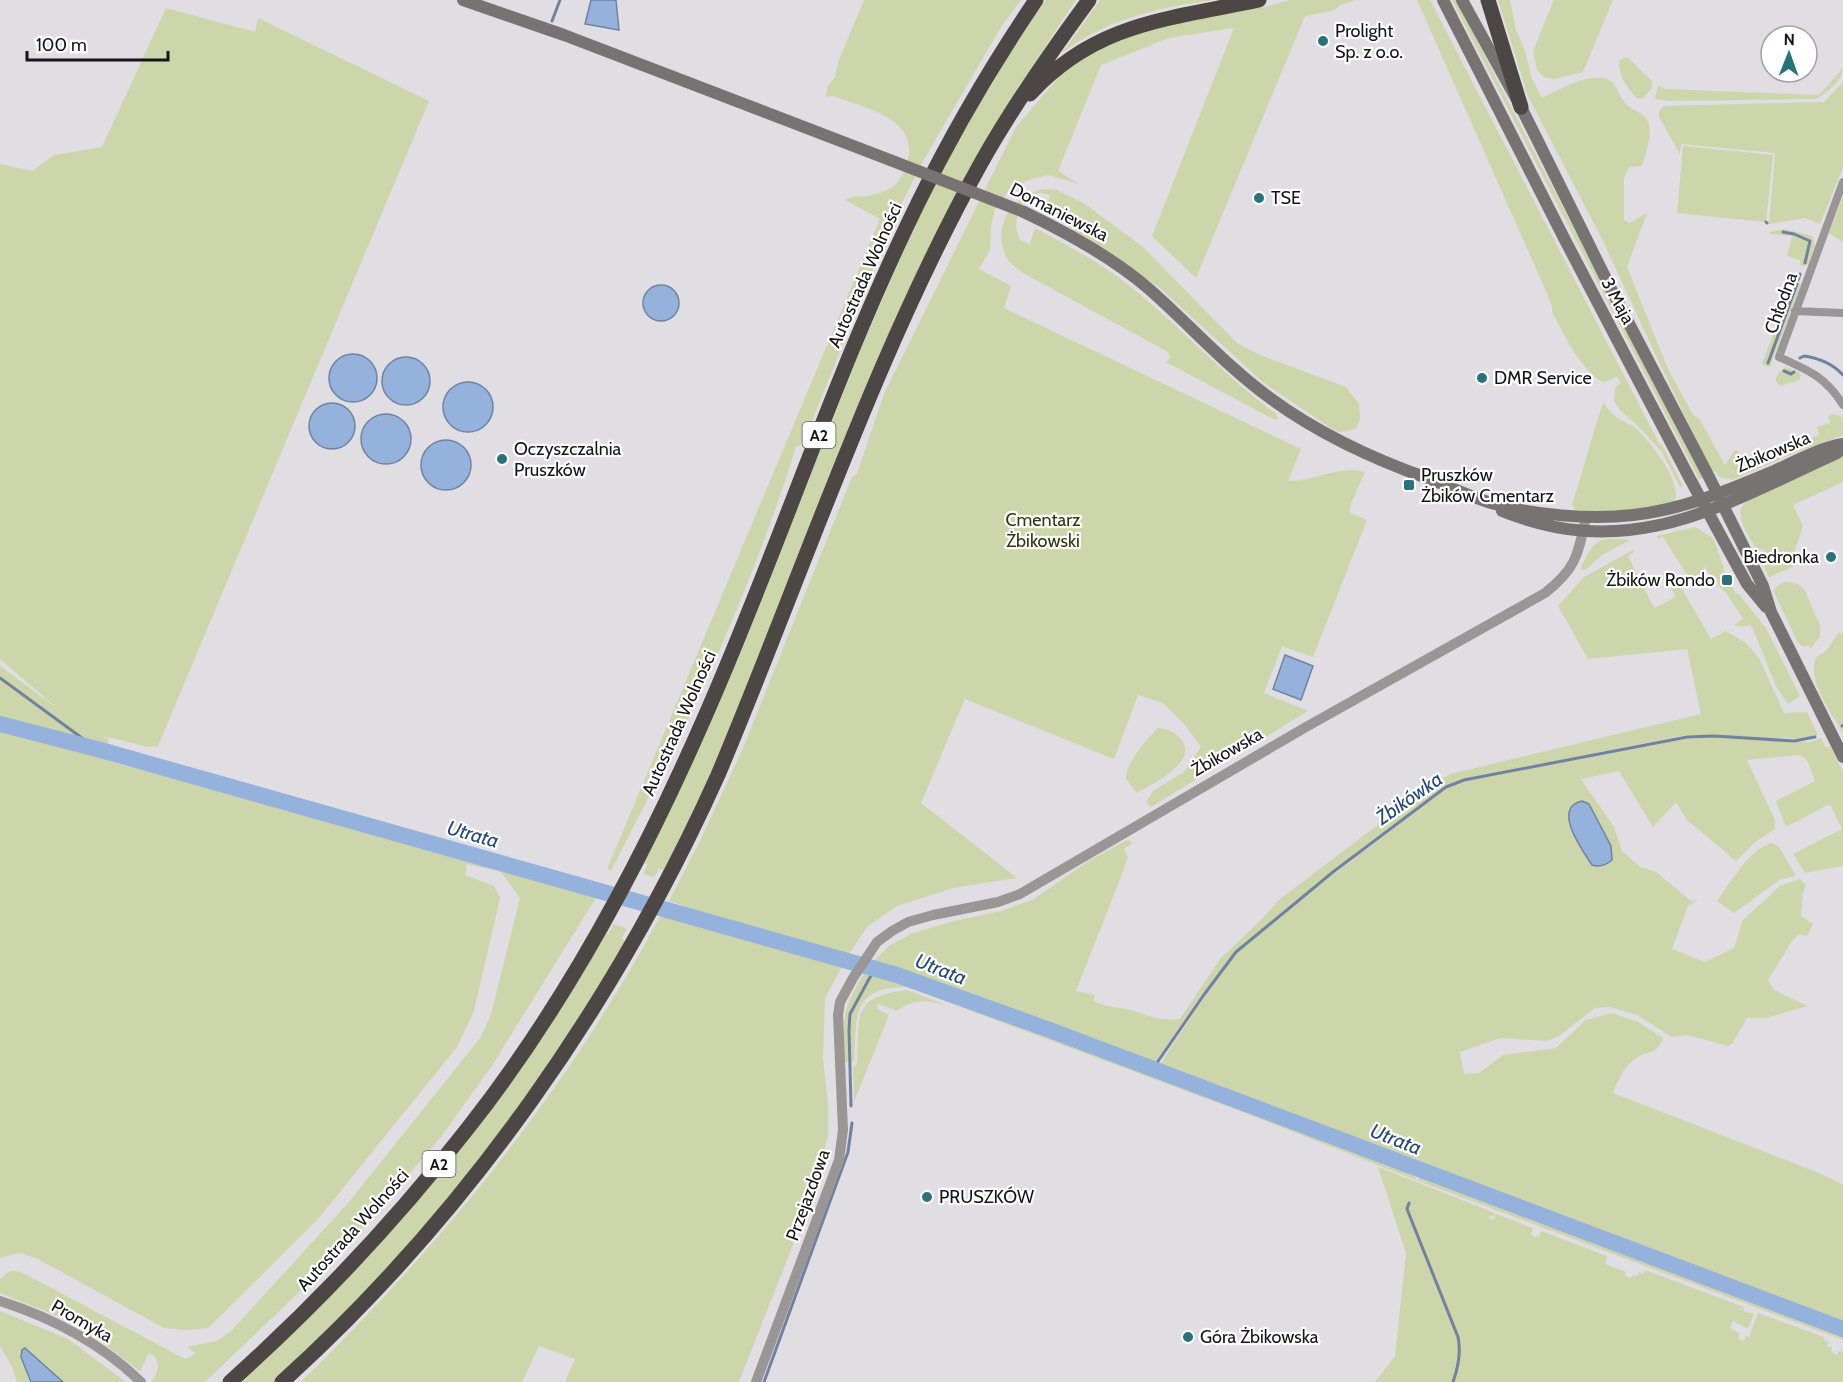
<svg xmlns="http://www.w3.org/2000/svg" width="1843" height="1382" font-family="Cabin,sans-serif">
  <style>
    .green { fill: #cdd6aa }
    .water { fill: #95b2dc; stroke: #6f83a1; stroke-width: 1.5 }
    .lines { fill: none; stroke-linecap: round; stroke-linejoin: round }
    .stream { stroke: #6f83a1; stroke-width: 3 }
    .river { stroke: #95b2dc; stroke-width: 16 }
    .minor { stroke: #999695; stroke-width: 8 }
    .tertiary { stroke: #999695; stroke-width: 10 }
    .secondary { stroke: #787373; stroke-width: 12 }
    .motorway { stroke: #4c4645; stroke-width: 15 }
    .secondary-bridge { stroke: #787373; stroke-width: 12 }
    .poi-dot { fill: #29727b; stroke: #fff; stroke-width: 2 }
    .labels { text-anchor: middle; stroke-width: 4.5; stroke-linejoin: round; paint-order: stroke }
    .shield { fill: #fff; stroke: #5b5a5d; stroke-width: 1.5 }
    .shield-label { font-size: 16px; font-weight: bold; fill: #151417 }
    .poi-label { font-size: 18px; fill: #151417; stroke: #fff; text-anchor: start }
    .street-label { font-size: 18px; fill: #151417; stroke: #fff }
    .park-label { font-size: 18px; fill: #30360f; stroke: #fff }
    .water-label { font-size: 20px; font-style: italic; fill: #23487d; stroke: #fff }
  </style>
  <rect width="100%" height="100%" fill="#e0dde3"/>
  <path class="green" d="M864 0H1021L1001 27 923 161 892 223 803 443 796 447C769 533 734 620 696 703 669 759 639 815 611 871L607 869 880 219 845 200C853 195 859 197 867 196 874 195 888 191 894 186 901 181 904 171 907 162 921 118 862 107 833 96L826 97 827 87 835 77 838 62Z
    M1046 0H1076C1022 80 971 162 928 250 848 411 794 583 723 748 705 789 684 830 664 870L659 869 654 877 643 874 648 864 641 862 756 612 860 351 914 226 949 155 1028 24Z
    M1100 0H1215C1162 6 1104 20 1062 53Z
    M1290 0H1355L1341 5 1332 11 1305 16 1196 278 1152 236 1234 28 1169 38 1101 65 1058 171 1079 184 1048 175 1028 180 1007 193 995 209 991 226 990 250 979 269 1011 286 1004 308 1301 449 1288 481C1317 481 1334 466 1365 472L1350 506V513L1367 520 1313 657 1282 646 1264 693 1308 711 1151 807 1146 802 1153 791 1184 772 1201 747 1185 725 1163 703 1138 695 1114 759 965 699 921 803 1017 878 953 888 897 906 867 927 847 957 825 998 823 1059 828 1104V1136L813 1194 739 1382H565L575 1359 539 1346 522 1382H301C444 1242 566 1092 661 915L675 918 682 905 669 901 702 837 743 748 852 477 857 474 884 394 1016 127 1064 71 1100 47 1134 33 1189 20 1268 6Z
    M1417 0H1430L1660 445H1662L1683 486 1680 487 1662 452 1637 425 1619 409 1614 401 1615 388 1621 383 1617 377 1604 382C1582 374 1564 333 1552 312V306L1542 282Z
    M1452 0H1456L1702 477 1699 479Z
    M1498 0H1510L1516 30 1525 51 1532 79 1542 98C1558 90 1596 68 1612 82 1618 88 1620 99 1627 105 1633 110 1641 112 1646 118 1655 131 1646 150 1643 163L1641 166 1629 167 1624 178V220L1630 223 1647 213 1627 267 1668 369 1693 415 1699 418 1725 465 1735 450 1752 461 1819 435 1817 427 1830 423 1828 416C1834 413 1838 415 1843 418V435L1795 453 1732 480 1720 477 1715 471 1712 472 1659 362 1603 241 1528 96Z
    M1554 0H1613L1583 72 1554 79 1544 77 1537 70 1533 51Z
    M166 8 255 32 258 18 429 101 158 746 148 747 103 736 108 739 111 762 468 856 597 896 493 1064 441 1137 340 1253 205 1382H151C159 1372 162 1359 149 1353L140 1371 87 1331 65 1319 0 1293V1279C9 1270 14 1269 25 1274L185 1359 196 1354 187 1347 217 1341 232 1330 349 1202 481 1037 491 1014 520 898 501 872 467 864 465 875 494 886 500 898 474 1011 457 1047 318 1219 208 1328 188 1330 164 1328 36 1258 19 1253 0 1258V666L58 709 0 659V164L32 171 54 155 102 147Z
    M1627 57 1652 81V88L1643 98 1638 99C1626 87 1619 77 1619 60Z
    M1843 68C1843 80 1826 94 1816 99L1670 101 1655 99 1658 85 1665 89 1819 95Z
    M1843 82V167L1820 224 1805 218 1769 224 1775 153 1681 144 1680 154 1659 117V112L1663 106 1824 102Z
    M1683 146 1773 155 1766 222 1677 213Z
    M1044 189 1057 190 1085 204 1143 247 1238 344 1260 355 1346 387 1359 404 1360 419 1356 429 1340 432 1332 429 1264 383 1159 287 1044 210 1050 195C1047 194 1044 193 1040 193 1019 194 1011 225 1020 240L1030 244 1035 228C1071 247 1106 266 1137 292 1185 331 1226 378 1276 414L1278 418 1275 420 1166 362 1170 358 1168 352 1023 273C1018 269 1009 263 1006 257 992 225 1011 196 1044 189Z
    M1843 197V242L1829 233Z
    M1785 229 1812 236 1815 245 1808 264 1803 266 1800 265 1801 261 1787 256 1792 236 1770 234V232Z
    M1793 281 1801 284 1770 367 1762 364Z
    M1786 367 1798 372 1801 375 1799 380 1780 386 1775 380 1779 372Z
    M1603 402C1607 407 1612 415 1619 419 1624 422 1630 424 1635 428 1649 439 1686 487 1673 503L1630 511 1577 512 1572 505Z
    M1843 453V482L1793 505 1803 526 1792 559 1798 562C1791 571 1778 570 1769 578L1760 556 1764 553 1762 549 1757 551C1749 535 1730 513 1748 500Z
    M1695 527 1713 538 1724 568 1723 569 1727 582 1729 581 1736 594 1738 593 1766 628 1800 696 1790 703H1787L1775 684 1753 629 1750 625 1742 627 1734 625 1743 619 1725 591H1723L1706 569 1707 562 1702 573 1689 578 1663 537 1658 539 1657 536Z
    M1630 540 1602 555 1585 570 1580 569C1595 540 1595 537 1630 540Z
    M1635 549 1634 552 1628 556 1654 608 1676 597 1671 588 1679 584 1711 639 1726 631 1746 643 1759 658 1784 713 1807 712 1818 735 1806 739 1686 735 1455 781 1357 852 1237 950 1200 997 1154 1064 936 984 871 964 889 946 913 933 954 921 1001 911 1034 899 1087 862 1125 841 1129 840 1132 843 1124 849 1128 857 1122 874 1076 991 1095 995 1093 1001C1110 1009 1118 1006 1134 1011 1154 1017 1158 1021 1180 1019L1220 959 1260 921 1280 899 1412 799 1450 774 1701 714 1687 649 1588 659 1558 606 1584 577Z
    M1787 582 1798 584 1804 589 1820 625V637L1810 649 1809 646H1802L1797 641 1773 590 1781 583Z
    M1839 632 1840 634 1843 632V733C1830 710 1807 682 1816 657L1826 651Z
    M1158 728C1166 728 1174 732 1179 737 1203 760 1152 784 1137 793L1126 779C1125 764 1147 738 1158 728Z
    M1701 737 1810 742 1821 738 1826 748 1830 746 1843 772V866L1805 873 1793 854 1842 829 1830 804 1786 827 1776 801 1815 781 1807 760 1799 755 1747 760 1775 820V829L1754 843 1736 861 1687 820 1676 802 1653 827 1619 771 1581 779 1614 827 1622 851 1640 867 1656 872 1691 901 1698 900 1688 906 1672 949 1705 962 1734 948 1743 920 1780 886 1800 879 1806 885 1803 892 1801 916 1813 924 1807 936 1799 934 1792 941 1768 980 1774 990 1808 1006 1766 1018H1747L1732 1044 1727 1046 1688 1035 1672 1037 1637 1015 1610 1007 1595 1008 1559 1036 1547 1041 1500 1038 1460 1052 1464 1074 1479 1073 1503 1055 1556 1048 1586 1020 1612 1013 1638 1022 1663 1038C1656 1055 1651 1050 1638 1057 1625 1064 1618 1080 1613 1093L1819 1173 1843 1185V1324L1159 1066 1202 1000 1235 954 1309 893 1450 786 1462 782 1687 738Z
    M1772 843 1779 847 1796 876 1781 879 1734 913 1717 901C1729 884 1751 847 1772 843Z
    M614 924 627 929 621 939 626 941C532 1105 412 1253 274 1382H239L394 1225 604 933 608 934Z
    M866 971 928 990 1412 1172 1417 1180 1424 1176 1843 1334V1340L1413 1179 1245 1113 907 987C850 987 857 1017 854 1061L844 1062C842 1020 842 1007 866 971Z
    M907 990 954 1008C934 1001 914 997 897 1011L878 1004 877 1009 889 1015 854 1102 853 1068 857 1064C860 1016 850 997 907 990Z
    M1378 1167 1495 1213 1493 1217 1490 1215 1489 1218 1493 1220 1496 1214 1533 1228 1531 1233 1534 1237 1539 1236 1541 1231 1607 1256 1605 1264 1626 1272 1625 1276 1631 1278 1633 1275 1637 1276 1639 1272 1644 1274 1645 1270 1744 1307 1743 1311 1754 1314 1749 1327 1746 1328 1733 1321 1730 1328 1740 1334 1738 1339 1744 1341 1746 1336 1749 1337 1758 1313 1824 1337V1340L1829 1342 1827 1346 1832 1348 1831 1352 1837 1355 1839 1351 1843 1352V1382H1375L1395 1356 1406 1253Z
    M0 1311 68 1339 126 1382H63L25 1348 22 1357 31 1382H17L12 1367 0 1346Z"/>
  <path class="water" d="M591 0H616L619 30 585 24Z
    M643 303a18 18 0 1 1 36 0a18 18 0 1 1-36 0Z
    M329 378a24 24 0 1 1 48 0a24 24 0 1 1-48 0Z
    M382 381a24 24 0 1 1 48 0a24 24 0 1 1-48 0Z
    M443 407a25 25 0 1 1 50 0a25 25 0 1 1-50 0Z
    M309 426a23 23 0 1 1 46 0a23 23 0 1 1-46 0Z
    M361 439a25 25 0 1 1 50 0a25 25 0 1 1-50 0Z
    M421 465a25 25 0 1 1 50 0a25 25 0 1 1-50 0Z
    M1285 655 1313 666 1301 700 1273 689Z
    M1582 801 1589 804 1611 846 1612 860C1606 865 1600 868 1592 865 1583 851 1551 808 1582 801Z
    M25 1348 63 1382H31L21 1357 22 1350Z"/>
  <g class="lines">
    <path class="stream" d="M552 21 560 0
      M1766 222 1767 223
      M1783 232 1794 234 1810 241 1805 263
      M1798 280 1800 274
      M1800 358 1804 356C1818 358 1833 364 1843 375
      M1768 363 1797 284
      M1784 371 1791 374 1794 372
      M0 678 97 749
      M1842 726 1843 725
      M1152 1070 1203 996 1236 952 1333 872 1446 787 1464 780 1687 737 1714 736 1794 741 1815 737
      M851 1106 849 1030 850 1014 875 968
      M1409 1203 1407 1209 1458 1337C1461 1351 1458 1368 1453 1382
      M764 1382 848 1152 852 1123"/>
    <path class="river" d="M0 724 97 749 897 975 1047 1029 1843 1329"/>
    <path class="minor" d="M1843 182 1779 357C1808 370 1826 377 1843 405
      M1795 311 1843 313"/>
    <path class="tertiary" d="M0 1301C53 1318 101 1343 141 1382
      M756 1382 839 1160 843 1130 838 1015 840 1002 853 978 877 942 892 931 908 922 933 915 998 902 1020 894 1306 727 1545 593C1577 568 1578 554 1586 517"/>
    <path class="secondary" d="M463 0 564 35 890 160
      M1443 0 1565 240 1690 479 1747 584 1766 607
      M1462 0 1521 107 1613 293 1709 477 1763 586 1771 612 1843 757
      M1024 212C1068 233 1112 257 1149 289 1190 325 1226 366 1270 398 1319 434 1373 459 1430 479 1450 487 1470 497 1491 503 1534 515 1589 520 1633 515 1682 510 1729 490 1774 471 1796 461 1819 448 1843 444
      M1502 511C1631 563 1721 506 1837 453L1843 447"/>
    <path class="motorway" d="M1488 0 1521 107
      M1030 94C1096 22 1170 19 1259 0
      M230 1382C317 1304 397 1219 468 1128 565 1005 641 863 703 721 779 550 835 371 918 203 952 133 992 65 1036 0
      M282 1382C467 1215 616 1002 718 775 804 571 873 358 981 163 1013 106 1050 53 1089 0"/>
    <path class="secondary-bridge" d="M890 160 1024 212"/>
  </g>
  <g class="poi-dot">
    <circle cx="1323" cy="41" r="6"/>
    <circle cx="1259" cy="198" r="6"/>
    <circle cx="1482" cy="378" r="6"/>
    <circle cx="502" cy="459" r="6"/>
    <rect x="1403" y="479" width="12" height="12" rx="3"/>
    <circle cx="1831" cy="557" r="6"/>
    <rect x="1721" y="574" width="12" height="12" rx="3"/>
    <circle cx="927" cy="1197" r="6"/>
    <circle cx="1188" cy="1337" r="6"/>
  </g>
  <g class="labels">
    <g class="shield">
      <rect x="802.5" y="422" width="33" height="26" rx="4.5"/>
      <rect x="422.5" y="1151" width="33" height="26" rx="4.5"/>
    </g>
    <g class="shield-label">
      <text x="819" y="441">A2</text>
      <text x="439" y="1170">A2</text>
    </g>
    <g class="poi-label">
      <text x="1335" y="37">Prolight<tspan x="1335" dy="21">Sp. z o.o.</tspan></text>
      <text x="1271" y="204">TSE</text>
      <text x="1494" y="384">DMR Service</text>
      <text x="514" y="455">Oczyszczalnia<tspan x="514" dy="21">Pruszków</tspan></text>
      <text x="1421" y="481">Pruszków<tspan x="1421" dy="21">Żbików Cmentarz</tspan></text>
      <text x="1819" y="563" text-anchor="end">Biedronka</text>
      <text x="1715" y="586" text-anchor="end">Żbików Rondo</text>
      <text x="939" y="1203">PRUSZKÓW</text>
      <text x="1200" y="1343">Góra Żbikowska</text>
    </g>
    <g class="street-label">
      <text transform="translate(1059 212) rotate(27)" y="6">Domaniewska</text>
      <text transform="translate(865 275) rotate(-66)" y="6">Autostrada Wolności</text>
      <text transform="translate(1618 301) rotate(62)" y="6">3 Maja</text>
      <text transform="translate(1781 303) rotate(-70)" y="6">Chłodna</text>
      <text transform="translate(1773 452) rotate(-23)" y="6">Żbikowska</text>
      <text transform="translate(679 723) rotate(-66)" y="6">Autostrada Wolności</text>
      <text transform="translate(1227 752) rotate(-30)" y="6">Żbikowska</text>
      <text transform="translate(808 1195) rotate(-70)" y="6">Przejazdowa</text>
      <text transform="translate(353 1230) rotate(-48)" y="6">Autostrada Wolności</text>
      <text transform="translate(82 1321) rotate(30)" y="6">Promyka</text>
    </g>
    <g class="park-label">
      <text x="1043" y="526">Cmentarz<tspan x="1043" dy="21">Żbikowski</tspan></text>
    </g>
    <g class="water-label">
      <text transform="translate(1409 798) rotate(-35)" y="7">Żbikówka</text>
      <text transform="translate(473 834) rotate(16)" y="7">Utrata</text>
      <text transform="translate(941 969) rotate(21)" y="7">Utrata</text>
      <text transform="translate(1396 1139) rotate(21)" y="7">Utrata</text>
    </g>
  </g>
  <g transform="translate(1789 54) rotate(1)"><circle r="28" fill="#ffffff" stroke="#a1a1a2" stroke-width="1.5"/>
  <path d="M0-4.5L10 22L0 15L-10 22Z" fill="#29727b"/>
  <text y="-9" font-size="16" font-weight="bold" text-anchor="middle" fill="#151417">N</text>
  </g>
  <path d="M27 51v9h141v-9" fill="none" stroke="#151417" stroke-width="3"/>
  <text x="36" y="51" font-size="18" fill="#151417" stroke="#ffffff" stroke-width="4.5" paint-order="stroke">100 m</text>
</svg>
